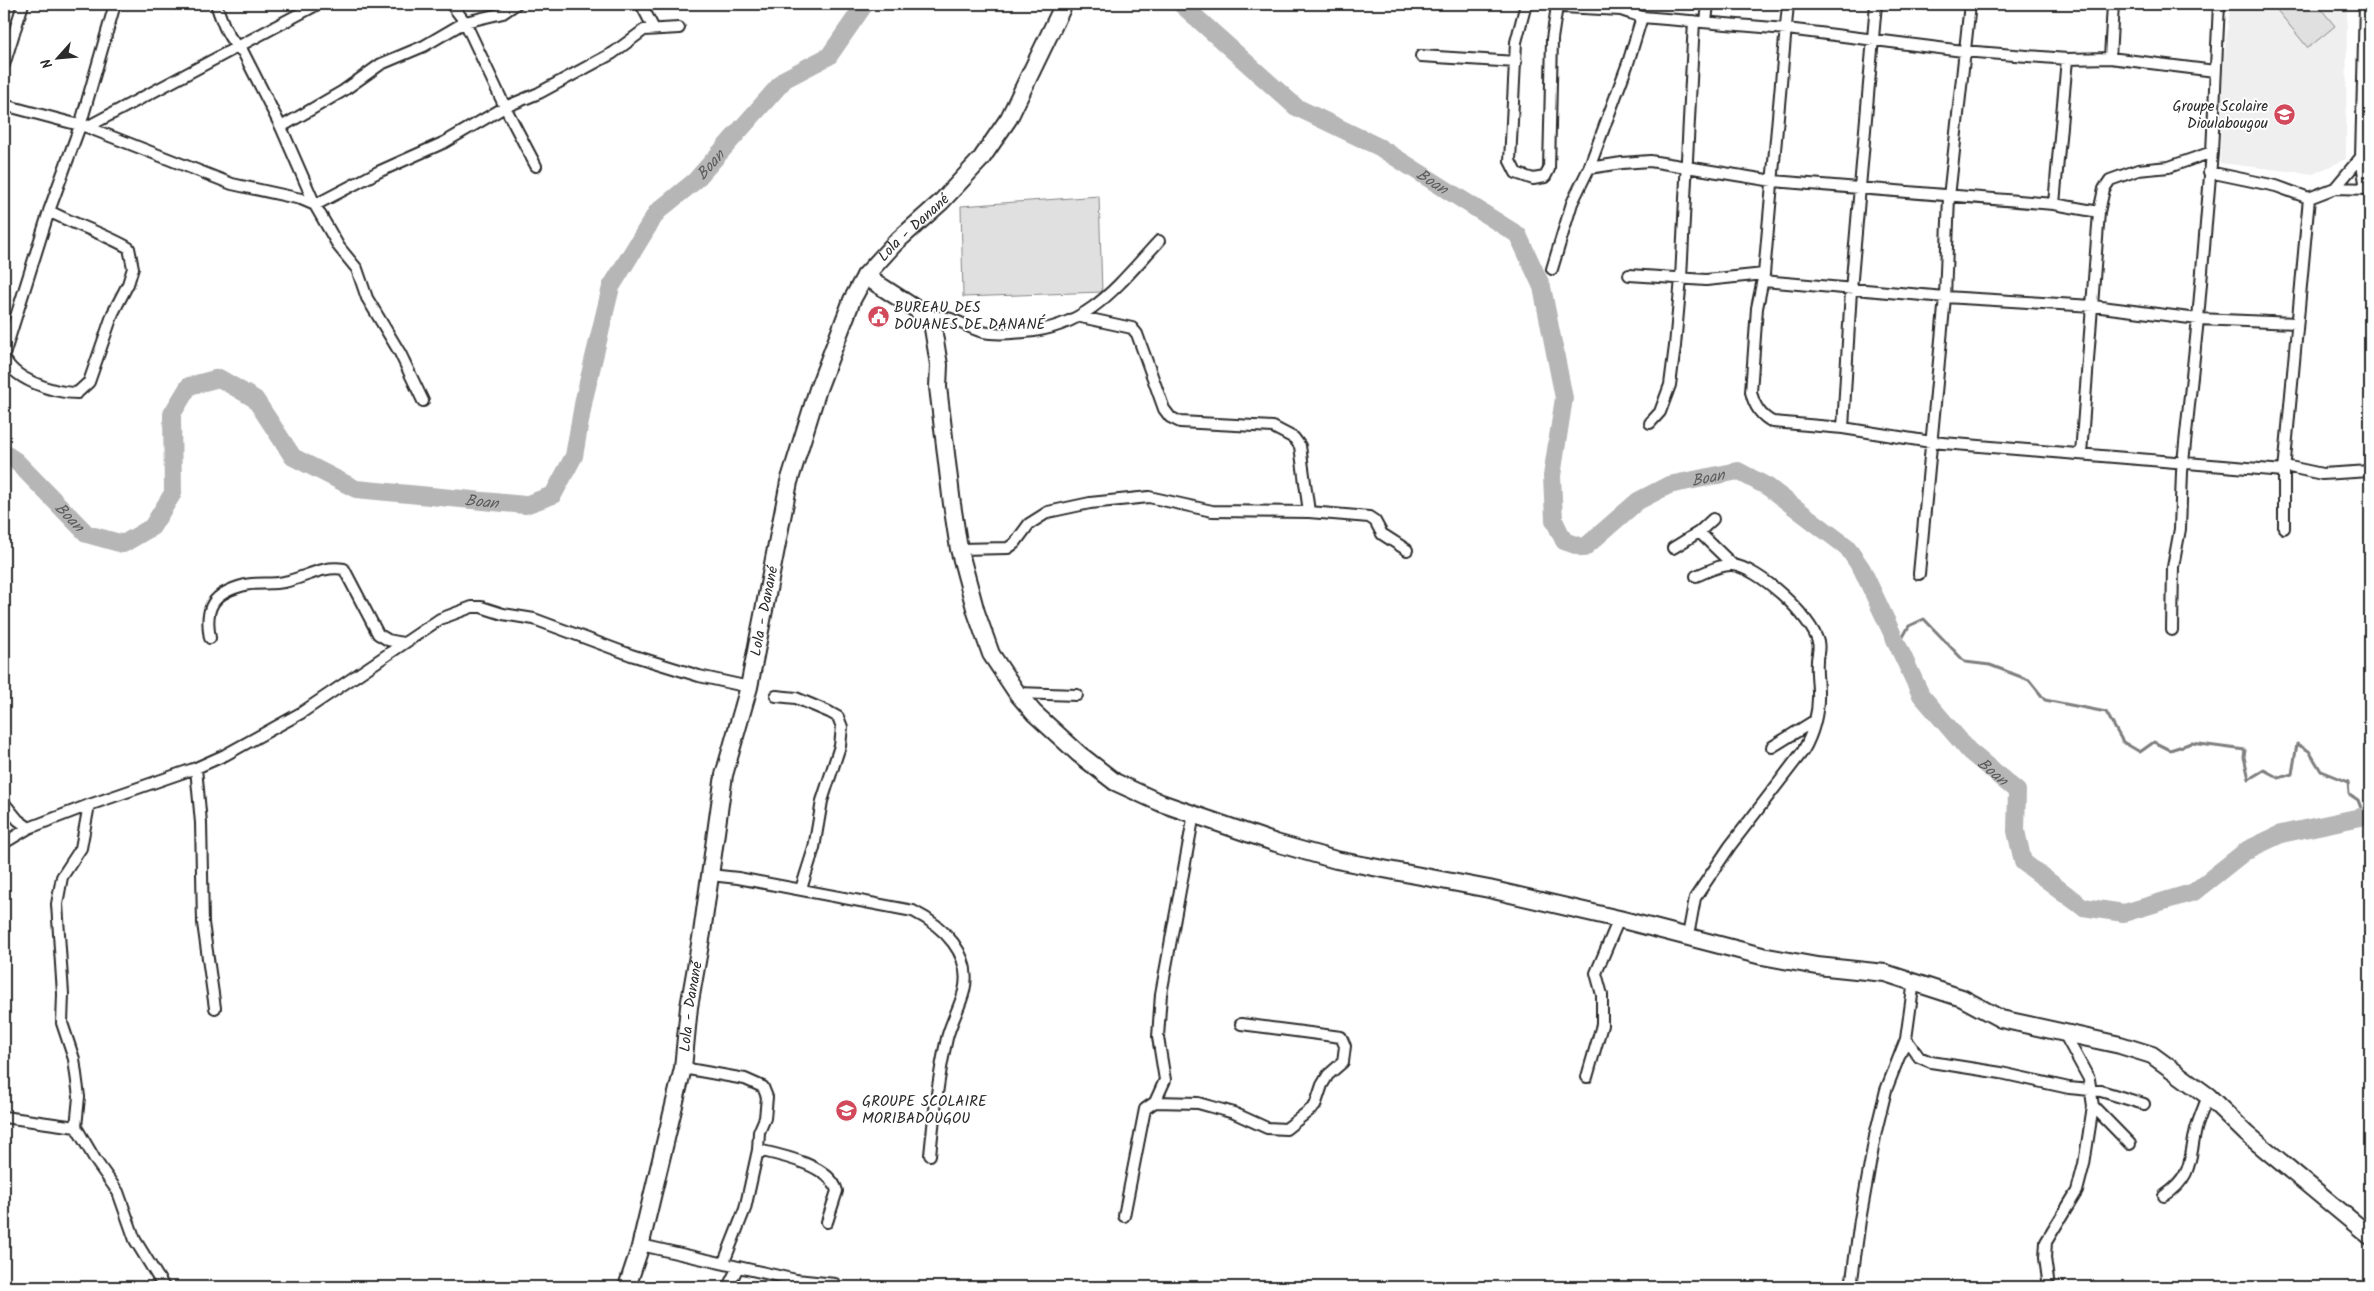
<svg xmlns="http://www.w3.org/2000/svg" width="2374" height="1291" font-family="Kalam,sans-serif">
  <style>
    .built { fill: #efefef }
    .green { fill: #e0e0e0; stroke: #868686 }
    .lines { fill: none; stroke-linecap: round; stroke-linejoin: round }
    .stream { stroke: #7e7e7e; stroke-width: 3 }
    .river { stroke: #b6b6b6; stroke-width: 18 }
    .street-casing { stroke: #2b2b2b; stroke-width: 14 }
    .primary-casing { stroke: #2b2b2b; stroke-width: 20 }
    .street { stroke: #fff; stroke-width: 10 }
    .primary { stroke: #fff; stroke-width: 16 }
    .labels { text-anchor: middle; stroke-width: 4; stroke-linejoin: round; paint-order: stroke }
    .poi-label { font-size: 15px; fill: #2b2b2b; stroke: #fff; text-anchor: start }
    .street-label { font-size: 15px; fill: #2b2b2b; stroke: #fff }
    .water-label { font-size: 16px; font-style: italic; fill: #5c5c5c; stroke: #fff }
  </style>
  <rect width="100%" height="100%" fill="#fff"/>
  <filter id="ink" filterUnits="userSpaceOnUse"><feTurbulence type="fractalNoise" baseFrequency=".02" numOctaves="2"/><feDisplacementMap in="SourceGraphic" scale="10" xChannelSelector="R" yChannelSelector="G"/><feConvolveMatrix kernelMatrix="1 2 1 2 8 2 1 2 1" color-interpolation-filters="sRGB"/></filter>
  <g filter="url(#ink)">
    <path class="built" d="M2230 4H2347L2346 159 2313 174 2220 163 2223 72Z"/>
    <path class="green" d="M2272 4H2317L2335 26 2308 48Z
      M1099 196 1102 292 963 297 961 206Z"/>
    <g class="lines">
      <path class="stream" d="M1898 646 1909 626 1924 619 1965 662 1990 665 2029 680 2045 700 2106 712 2123 742 2140 752 2154 742 2170 750 2192 743 2245 750 2244 757 2249 779 2264 770 2279 778 2292 774 2297 744 2309 751 2321 771 2348 782 2349 794 2358 800 2364 816"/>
      <g class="river">
        <path id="s1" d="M1181 4 1296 107 1379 147 1518 235 1542 287 1564 398 1552 476 1554 520 1564 541 1584 548 1638 501 1669 485 1738 471 1768 487 1847 547 1862 569 1921 695 1969 751 2017 791 2016 831 2023 862 2083 907 2124 913 2194 892 2247 850 2281 834 2370 815"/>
        <path id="s2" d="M4 453 16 461 87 534 123 544 152 527 173 493 172 414 189 386 219 378 255 399 293 457 356 489 525 505 553 495 574 456 584 399 611 287 657 212 695 181 785 79 829 56 865 4"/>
      </g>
      <defs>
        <path id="street" d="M216 4C222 22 228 40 243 52L281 127 343 91 381 64 424 46 465 22 503 13 516 4
          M451 4 465 22 505 107 536 166
          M641 4 654 29
          M1526 4 1516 42 1510 161 1516 173 1533 179 1545 177 1549 169 1552 39 1557 6
          M1550 4 1563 7 1621 10 1642 17 1787 29 1963 51 2067 59 2110 58 2215 71
          M1788 4 1764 274 1757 308 1751 392C1754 405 1760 416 1773 422L1843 428 1931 442 2284 471
          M1706 22 1708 4
          M1421 56 1516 62
          M2110 58 2113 4
          M4 65 23 4
          M4 105 87 127 232 184 301 199 315 205 378 172 445 142 505 107 539 93 613 53 644 30 679 28
          M87 127 318 4
          M281 127 316 207 339 247 357 269 367 298 400 353 423 401
          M2361 157 2366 189
          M1589 168 1628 63 1642 17
          M2209 172 2276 186 2309 198
          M2335 188 2370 189
          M2054 204 2067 59
          M1552 269 1572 203 1589 168 1622 163 1650 161 1773 181 2054 204 2099 212
          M1629 275 1706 280 1764 274
          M1763 281 1945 297 2093 306 2198 319 2296 323
          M1081 317 1132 328 1137 334 1164 409 1170 417 1180 422 1273 427 1294 438 1300 446 1309 512
          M930 318C948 312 966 328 983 332 997 335 1011 333 1025 332 1089 327 1118 285 1159 241
          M4 355 49 211 80 126 115 4
          M4 356C11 379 54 393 77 393L89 382 113 313 128 284 133 268 129 248C103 233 75 225 49 211
          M1650 423 1660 412 1670 385 1675 346 1681 278 1694 21
          M1843 428 1851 290 1876 4
          M2081 454 2099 212 2104 189 2110 180 2138 170 2169 167 2212 152
          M2285 466 2322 474 2370 471
          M2284 528V471L2309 198 2335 188 2361 157 2365 4
          M1699 532 1733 565
          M1673 548 1699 532 1713 519
          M959 549 1008 548 1015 543 1029 524 1048 512 1090 503 1149 497 1212 511 1309 512 1369 517 1375 521 1382 534 1407 550
          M1919 574 1945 297 1949 197 1970 4
          M2172 630 2173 567 2180 529 2182 472 2198 319 2212 152 2219 4
          M210 638C204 607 213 593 245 585 257 582 271 585 284 582 305 578 322 565 344 569L378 634 388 640 403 643
          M1017 693 1077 695
          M776 696 796 698 829 712 838 717 842 727 840 746 822 801 814 848 801 889
          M1772 747 1814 721
          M196 768 201 823 203 923 215 1008
          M4 803 18 820 29 828
          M4 843 29 828 89 805
          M710 875 738 878 913 911C943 926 973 954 964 991 960 1007 951 1022 947 1038 938 1077 934 1116 930 1155
          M1688 936 1695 898 1730 846 1803 751C1813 734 1819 712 1818 692 1818 682 1816 672 1817 661 1817 655 1820 649 1818 642 1812 617 1758 567 1732 565 1720 564 1707 572 1696 576
          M2064 1033 2089 1079 2093 1106 2130 1144
          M1906 1039 1919 1057 1931 1062 2001 1073 2069 1088 2101 1091 2144 1104
          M683 1068 745 1079 763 1087 767 1097 765 1118 759 1132 758 1150 745 1209 724 1262
          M1587 1077 1602 1025V995L1596 973 1619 919
          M1155 1102 1198 1103 1234 1113 1267 1128 1286 1129 1315 1106 1322 1085 1328 1075 1343 1062 1345 1046 1341 1037 1241 1024
          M4 1117 76 1127
          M758 1150C780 1155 830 1165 837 1191L827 1222
          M2164 1196C2193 1177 2189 1160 2196 1129 2199 1118 2204 1107 2208 1096
          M1124 1216 1145 1109 1155 1102 1165 1080 1158 1037 1161 994 1194 814
          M641 1245 796 1280 835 1284
          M164 1287 135 1240 118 1192 96 1161 76 1127 79 1097 74 1059 62 1023 63 994 57 904 62 877 81 848 89 805 196 768 225 755 301 713 440 619 472 607H481L503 614 534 619 631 655 699 676 749 687
          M728 1287 738 1267
          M1851 1287 1860 1220 1876 1131 1886 1090 1906 1039 1914 981
          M2049 1287 2045 1258 2046 1242 2077 1191 2084 1164 2093 1106"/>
        <g id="primary">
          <path d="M865 276 930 318 932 322 939 365 938 387 952 504 959 549 976 612 991 654 1017 693 1034 713 1079 754 1115 782 1161 803 1276 843 1336 860 1489 889 1619 919 1762 956 1817 966 1885 973 1962 998 2001 1019 2120 1045 2152 1055 2208 1096 2247 1134 2370 1236"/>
          <path id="s3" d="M627 1287 639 1251 683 1068 689 1007 702 933 724 775 749 687 789 482 818 389 852 300 865 276 895 243 941 202 981 159 1009 118 1064 4"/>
        </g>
      </defs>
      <use href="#street" class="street-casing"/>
      <use href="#primary" class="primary-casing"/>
      <use href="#street" class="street"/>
      <use href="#primary" class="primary"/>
    </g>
  </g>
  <defs>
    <symbol id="school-disc" viewBox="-11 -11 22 22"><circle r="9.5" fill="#d1495b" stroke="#fff"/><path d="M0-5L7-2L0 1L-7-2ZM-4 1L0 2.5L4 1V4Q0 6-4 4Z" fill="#fff"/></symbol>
    <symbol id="civic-disc" viewBox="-11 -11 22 22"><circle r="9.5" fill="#d1495b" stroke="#fff"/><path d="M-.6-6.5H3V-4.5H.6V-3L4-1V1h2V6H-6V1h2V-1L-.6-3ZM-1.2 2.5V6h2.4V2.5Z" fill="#fff"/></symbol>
  </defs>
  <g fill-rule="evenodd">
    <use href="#school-disc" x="2272" y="102" width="25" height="25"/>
    <use href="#civic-disc" x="866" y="304" width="25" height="25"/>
    <use href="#school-disc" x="834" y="1098" width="25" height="25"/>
  </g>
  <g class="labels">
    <g class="poi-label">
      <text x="2268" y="111" text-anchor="end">Groupe Scolaire<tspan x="2268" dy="17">Dioulabougou</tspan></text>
      <text x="894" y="312">BUREAU DES<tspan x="894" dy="17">DOUANES DE DANANÉ</tspan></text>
      <text x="862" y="1106">GROUPE SCOLAIRE<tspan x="862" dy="17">MORIBADOUGOU</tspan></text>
    </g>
    <g class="street-label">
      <text dy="5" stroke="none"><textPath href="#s3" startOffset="1111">Lola - Danané</textPath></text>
      <text dy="5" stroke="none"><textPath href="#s3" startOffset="691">Lola - Danané</textPath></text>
      <text dy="5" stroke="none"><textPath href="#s3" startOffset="288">Lola - Danané</textPath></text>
    </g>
    <g class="water-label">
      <text dy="6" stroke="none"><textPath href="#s2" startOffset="1128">Boan</textPath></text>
      <text dy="6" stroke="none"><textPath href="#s1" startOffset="310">Boan</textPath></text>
      <text dy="6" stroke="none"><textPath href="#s1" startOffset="895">Boan</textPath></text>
      <text dy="6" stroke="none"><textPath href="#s2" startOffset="678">Boan</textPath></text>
      <text dy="6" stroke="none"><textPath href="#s2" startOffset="92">Boan</textPath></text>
      <text dy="6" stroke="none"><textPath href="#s1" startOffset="1330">Boan</textPath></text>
    </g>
  </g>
  <rect width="2374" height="1291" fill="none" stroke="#fff" stroke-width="20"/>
  <rect x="10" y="10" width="2354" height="1271" fill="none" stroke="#2b2b2b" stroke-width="2" filter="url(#ink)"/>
  <g transform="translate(58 58) rotate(243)" stroke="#ffffff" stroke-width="4" paint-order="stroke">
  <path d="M0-4L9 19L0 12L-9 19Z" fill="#2b2b2b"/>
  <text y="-8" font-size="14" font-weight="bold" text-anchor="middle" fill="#2b2b2b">N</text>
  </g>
</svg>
